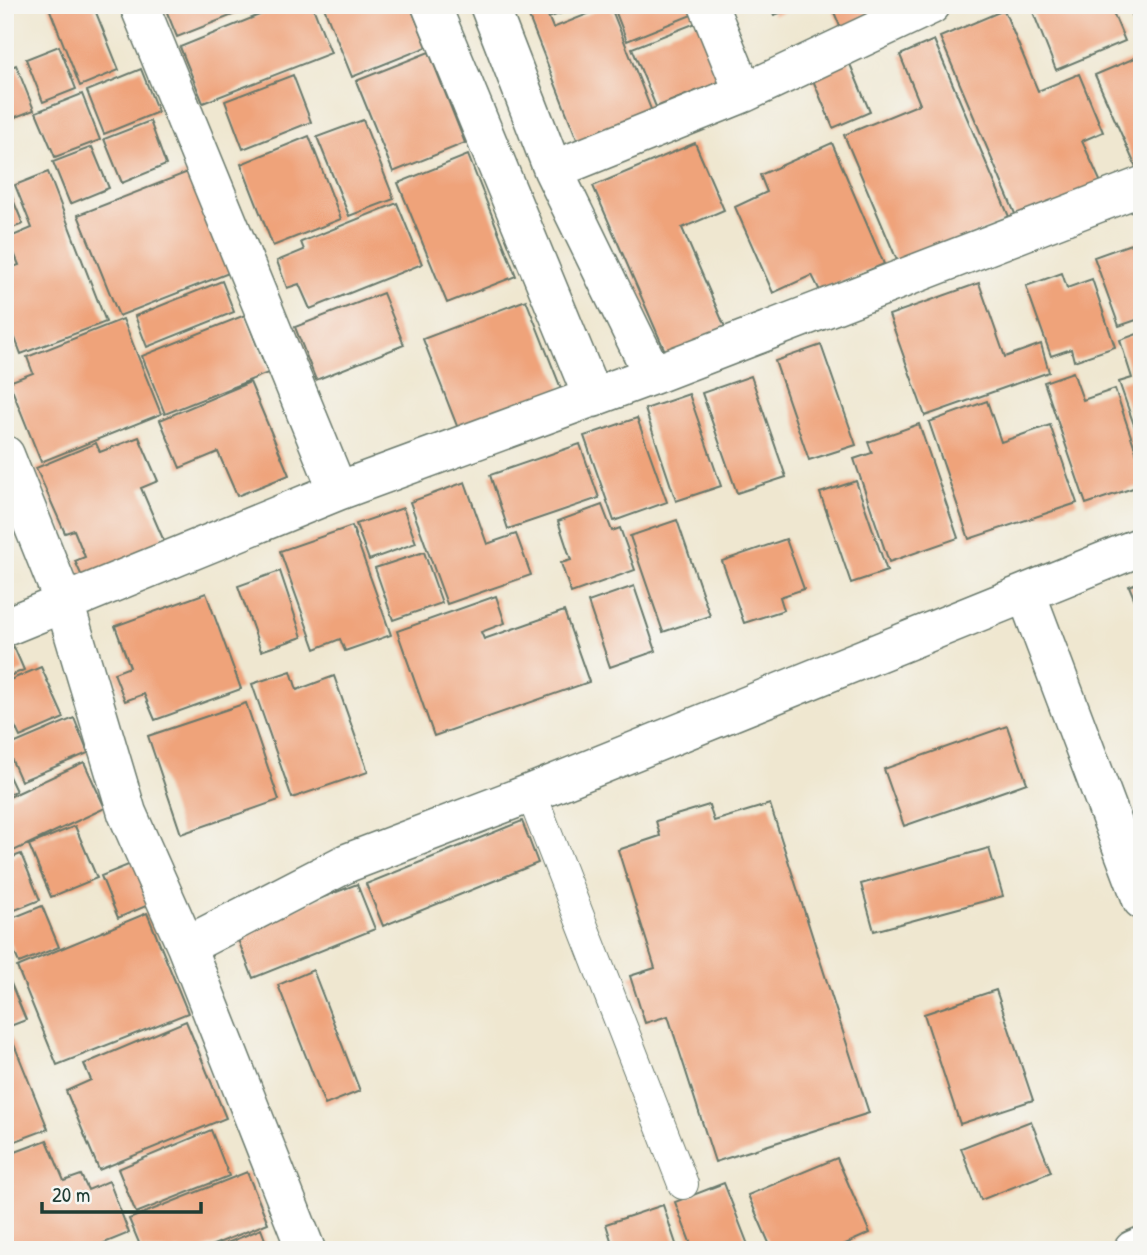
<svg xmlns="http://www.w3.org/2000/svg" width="1147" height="1255" font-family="'Patrick Hand',sans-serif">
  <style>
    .building { fill: #efa37a }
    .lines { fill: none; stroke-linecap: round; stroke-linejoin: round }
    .lane-casing { stroke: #68786b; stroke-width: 32 }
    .street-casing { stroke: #68786b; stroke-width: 41 }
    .lane { stroke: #fff; stroke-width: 30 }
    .street { stroke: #fff; stroke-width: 38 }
  </style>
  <rect width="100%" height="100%" fill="#f6f6f2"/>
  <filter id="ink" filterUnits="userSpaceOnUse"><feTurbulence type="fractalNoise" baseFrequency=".0143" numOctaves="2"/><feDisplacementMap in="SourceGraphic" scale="14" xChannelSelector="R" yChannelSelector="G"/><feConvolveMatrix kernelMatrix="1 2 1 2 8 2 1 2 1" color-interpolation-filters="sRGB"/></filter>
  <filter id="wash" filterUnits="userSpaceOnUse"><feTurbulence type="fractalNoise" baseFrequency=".00686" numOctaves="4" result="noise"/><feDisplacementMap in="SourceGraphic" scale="28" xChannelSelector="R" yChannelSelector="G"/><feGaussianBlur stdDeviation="1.57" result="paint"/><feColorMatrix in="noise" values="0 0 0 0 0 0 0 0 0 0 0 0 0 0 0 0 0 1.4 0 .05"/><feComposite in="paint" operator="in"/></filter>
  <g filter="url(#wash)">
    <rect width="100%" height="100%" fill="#efe7d0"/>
    <g id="blocks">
      <path class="building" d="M48 5H93L119 70 80 86Z
        M176 5H235L238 13 177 37 166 10Z
        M284 5H312L331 53 203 103 180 47Z
        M323 5H410L427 47 352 77Z
        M520 5H539L523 12Z
        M546 5H581V6L551 17Z
        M610 5 652 112 578 142 529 17 546 11 553 28Z
        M613 5H696L699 12 627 41Z
        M769 5H800V6L774 15Z
        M831 5H900L841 29Z
        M1050 5H1110L1125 41 1056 70 1033 12Z
        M1128 5H1142V39Z
        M1004 10 1038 91 1079 74 1103 132 1082 141 1102 185 1018 221 940 37Z
        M706 19 729 78 656 107 632 48Z
        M934 40 1010 219 899 265 844 135 920 104 900 55Z
        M59 46 76 89 43 102 26 59Z
        M429 52 465 143 393 172 356 81Z
        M1142 55V173L1139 174 1095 75Z
        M847 57 870 112 833 128 810 73Z
        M16 65 34 110 5 121V70Z
        M141 69 158 112 104 134 87 91Z
        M293 75 311 122 243 149 225 101Z
        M82 94 100 140 55 157 36 112Z
        M363 120 394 199 349 216 317 137Z
        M150 121 166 165 122 183 104 139Z
        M309 136 341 219 273 246 241 164Z
        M695 143 724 210 682 228 728 334 668 358 593 186Z
        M832 143 884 264 820 291 812 275 773 293 735 207 767 192 760 175Z
        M92 147 109 188 70 204 53 162Z
        M468 155 516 276 447 303 398 183Z
        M193 170 234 271 119 316 78 215Z
        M48 172 106 322 21 354 15 338 5 342V270L19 265 8 238 32 228 15 185Z
        M5 180 23 224 5 231Z
        M397 203 422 264 310 309 299 284 287 288 277 261 304 250 301 242Z
        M1142 240V318L1119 326 1094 257Z
        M1062 273 1067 288 1092 279 1115 347 1074 361 1071 349 1051 356 1026 286Z
        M222 281 234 312 147 347 135 316Z
        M979 283 1005 357 1041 344 1049 372 925 416 889 315Z
        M383 293 404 345 316 380 295 327Z
        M526 300 562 391 459 431 423 339Z
        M245 315 268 373 165 414 142 356Z
        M123 319 161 414 41 462 9 382 33 373 27 357Z
        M1140 333 1142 339 1141 445 1119 382 1132 378 1120 340Z
        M821 345 856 445 809 460 775 361Z
        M1073 372 1083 400 1115 389 1142 469V485L1086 504 1044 382Z
        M751 376 786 477 737 493 702 393Z
        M250 382 289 475 237 496 218 452 180 468 160 420Z
        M689 394 721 486 676 501 645 409Z
        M987 401 1001 442 1050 425 1077 503 969 539 929 422Z
        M637 418 667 502 614 521 584 436Z
        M919 424 958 538 889 562 854 459 872 453 868 442Z
        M139 437 158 481 141 488 170 555 88 590 75 561 85 557 74 530 65 533 36 468 96 443 100 452Z
        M580 444 599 498 508 529 490 475Z
        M856 481 887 571 851 583 820 493Z
        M465 482 487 544 516 534 531 575 447 604 410 502Z
        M602 505 612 531 620 528 635 570 571 593 561 563 571 560 558 521Z
        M403 508 416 543 369 560 356 524Z
        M677 520 710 616 663 632 630 536Z
        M352 526 391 635 345 651 340 639 315 649 280 551Z
        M786 539 804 589 780 597 784 610 744 623 722 561Z
        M424 552 442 603 393 620 375 568Z
        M280 571 302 637 261 651 238 586Z
        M1142 581V617L1129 586Z
        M634 586 656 651 610 667 588 602Z
        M206 593 241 689 155 720 144 694 125 701 114 673 130 667 115 626Z
        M496 596 505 623 481 632 484 639 564 611 589 682 434 736 397 631Z
        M14 647 24 670 5 678V651Z
        M41 667 64 718 20 737 5 705V682Z
        M291 671 297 690 334 676 368 772 292 798 252 684Z
        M246 703 279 800 181 834 148 736Z
        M74 718 88 753 21 781 6 747Z
        M1007 726 1027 783 904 826 884 769Z
        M84 762 105 808 5 855V799Z
        M5 768 16 791 5 796Z
        M770 804 869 1113 715 1162 668 1016 645 1023 630 976 655 968 618 850 660 836 656 821 709 805 714 821Z
        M522 821 538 863 383 926 366 884Z
        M75 826 97 878 51 897 29 845Z
        M989 848 1003 896 874 931 861 884Z
        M21 854 40 900 5 914V860Z
        M143 859 160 900 118 918 101 876Z
        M357 884 375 929 253 978 235 932Z
        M42 906 59 947 19 963 5 930V921Z
        M147 913 188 1013 57 1065 17 967Z
        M5 969 26 1020 5 1028Z
        M313 970 360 1091 325 1105 278 985Z
        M996 990 1033 1100 960 1124 924 1014Z
        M186 1021 226 1118 99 1170 66 1091 91 1080 84 1064Z
        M11 1037 48 1129 5 1145V1039Z
        M1031 1121 1051 1172 981 1200 961 1148Z
        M211 1130 229 1176 136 1213 118 1169Z
        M47 1140 64 1181 81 1175 88 1190 109 1181 129 1233 87 1250H5V1229L9 1228 5 1218V1156Z
        M837 1158 870 1233 832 1250H772L748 1195Z
        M247 1172 268 1223 201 1250H142L129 1219Z
        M724 1183 750 1250H693L675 1202Z
        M663 1205 678 1250H614L606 1224Z
        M261 1229 269 1250H210Z"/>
    </g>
  </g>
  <g filter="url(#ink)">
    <use href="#blocks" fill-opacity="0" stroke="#68786b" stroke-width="2"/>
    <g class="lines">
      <defs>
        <path id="lane" d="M531 793 683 1184"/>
        <path id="street" d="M139 5 338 491
          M431 5 593 398
          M489 5 553 170 653 375
          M708 5 744 93
          M553 170 744 93 931 5
          M5 455 65 605 127 813 186 946 306 1250
          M1026 593 1142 900
          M5 627 338 491 653 375 1142 186
          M186 946 347 863 531 793 1142 546
          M1133 1250 1142 1246"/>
      </defs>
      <use href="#lane" class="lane-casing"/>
      <use href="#street" class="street-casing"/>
      <use href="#lane" class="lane"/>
      <use href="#street" class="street"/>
    </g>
  </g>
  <rect width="1147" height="1255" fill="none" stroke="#f6f6f2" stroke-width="28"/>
  <path d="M42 1202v10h159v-10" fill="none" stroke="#1f3d34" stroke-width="3.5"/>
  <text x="52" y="1202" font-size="21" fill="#1f3d34" stroke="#f6f6f2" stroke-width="5" paint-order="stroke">20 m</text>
</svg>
